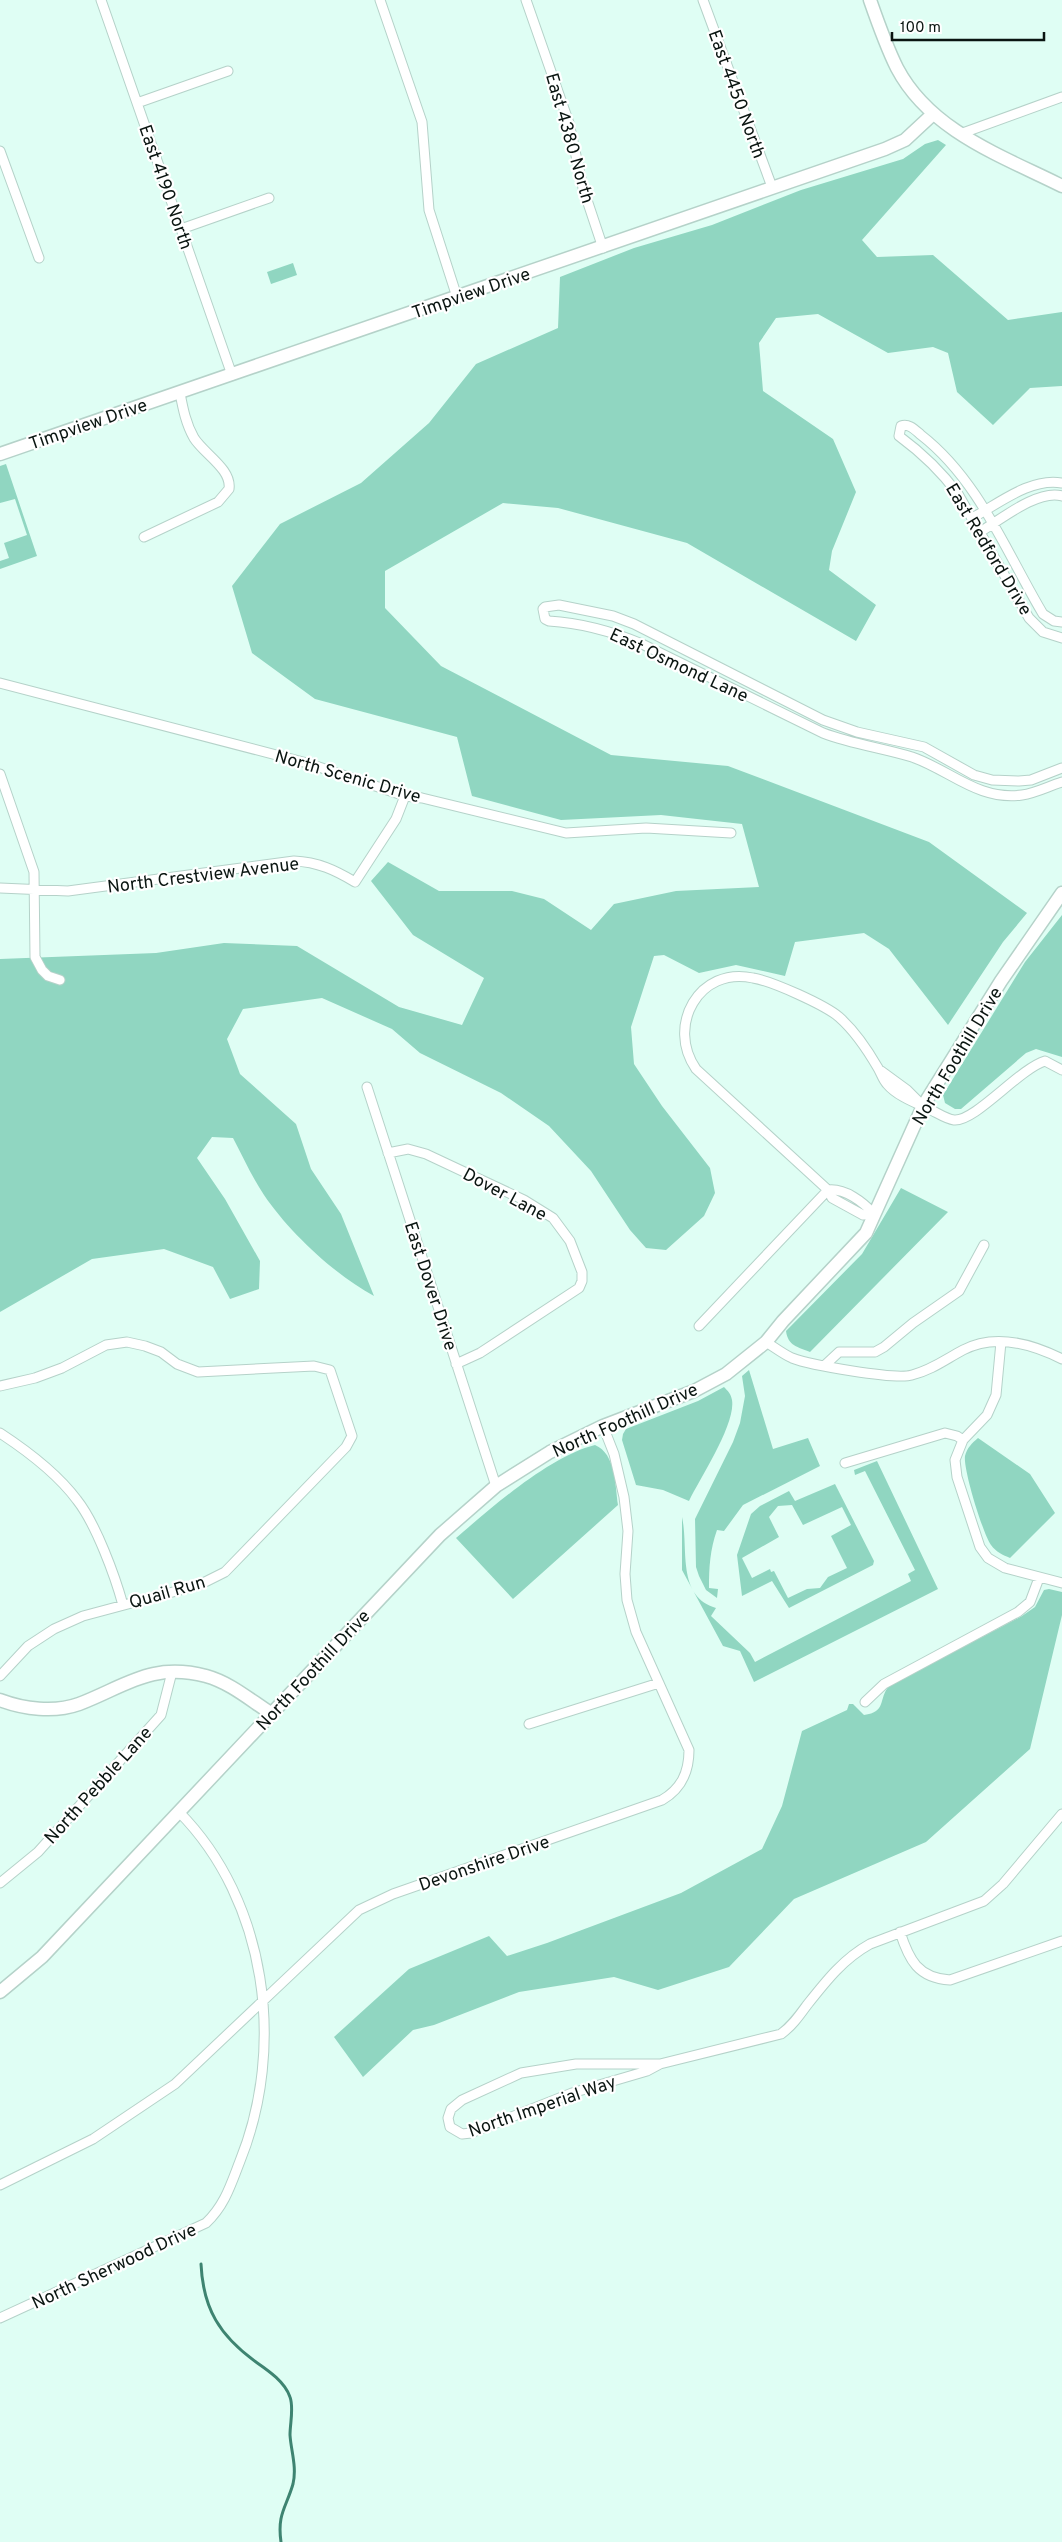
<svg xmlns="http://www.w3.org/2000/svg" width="1062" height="2542" font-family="Overpass,sans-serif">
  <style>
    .green { fill: #90d6c1; fill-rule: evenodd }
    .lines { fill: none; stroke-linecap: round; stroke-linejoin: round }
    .stream { stroke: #3e8471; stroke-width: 3 }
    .street-casing { stroke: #b5d2c9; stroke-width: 11 }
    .secondary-casing { stroke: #b5d2c9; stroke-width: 15 }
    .street { stroke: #fff; stroke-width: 9 }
    .secondary { stroke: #fff; stroke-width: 12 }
    .labels { text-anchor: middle; stroke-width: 4.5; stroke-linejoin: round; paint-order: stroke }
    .street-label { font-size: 18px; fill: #0a1511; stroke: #fff }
  </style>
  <rect width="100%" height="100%" fill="#dffef4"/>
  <path class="green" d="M938 140 946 145 862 240 877 257 933 255 1008 320 1062 312V386L1030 388 993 425 957 392 948 353 933 347 888 353 818 314 776 318 759 343 763 391 833 439 856 492 832 551 829 570 876 605 856 641 687 543 558 508 503 503 385 571V608L441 666 611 755 728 766 929 842 1027 913 1003 942 948 1025 889 949 864 933 795 942 785 976 736 965 699 973 664 955 654 956 631 1027 634 1064 662 1106 710 1168 715 1193 704 1216 666 1250 646 1248 630 1230 591 1171 549 1126 501 1093 420 1053 392 1029 322 998 243 1009 227 1039 240 1074 296 1124 311 1169 341 1214 374 1296C335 1275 289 1232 264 1195 252 1177 243 1157 233 1138L212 1137 197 1158 225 1199 260 1261 259 1289 230 1299 213 1267 164 1249 92 1259 0 1312V959L156 953 224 943 297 946 399 1007 462 1025 484 978 413 935 371 881 388 862 439 891H512L544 899 591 930 614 904 676 891 759 887 742 824 661 815 561 820 472 796 457 737 315 699 252 653 232 586 280 524 361 483 429 423 476 364 558 328 560 277 634 248 712 225 801 190 903 159 925 144Z
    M293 263 297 275 271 284 267 272Z
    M6 464 37 556 0 569V561L9 558 4 543 27 535 15 499 0 503V466Z
    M1062 915V1057L1036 1049 1026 1053 961 1109H955L945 1103 943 1095 1025 962Z
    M901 1188 948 1212 810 1352C798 1347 788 1346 786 1331L862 1254Z
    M749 1370 773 1449 808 1438 820 1466 743 1505 724 1531 717 1530C710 1550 709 1567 709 1588L718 1589 717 1598 706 1590 699 1576 696 1567 695 1519 733 1442 740 1423 745 1396 742 1376Z
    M724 1387C728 1391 731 1394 732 1400 736 1424 700 1478 689 1501L663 1490 636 1485 622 1440 623 1434 626 1429 698 1401Z
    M978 1438 1030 1474 1055 1513 1010 1558C1003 1555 996 1552 991 1545 983 1534 963 1469 965 1456 967 1448 972 1443 978 1438Z
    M595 1445C616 1454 615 1485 618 1505L513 1599 456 1538C492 1507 550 1456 595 1445Z
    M877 1461 938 1589 754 1682 740 1651 723 1646 682 1570V1517C689 1548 676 1596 716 1608L711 1616 750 1653 755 1662 911 1581 908 1574 915 1570 865 1471 855 1475 854 1470Z
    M835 1484 874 1561 873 1565 789 1608 772 1581 742 1596 737 1555 751 1514 760 1506 789 1491 795 1501ZM792 1505 803 1525 842 1507 851 1525 831 1536 847 1568 828 1577 820 1588 807 1589 788 1598 774 1571 771 1572 770 1569 752 1578 742 1558 779 1537 769 1517 778 1506Z
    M1049 1589 1062 1592V1615L1030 1749 926 1842 794 1899 729 1967 658 1990 614 1977 519 1992 434 2025 413 2030 363 2077 334 2037 409 1969 489 1936 507 1956 547 1943 681 1893 762 1849 782 1806 802 1731 847 1710 849 1704H853L864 1715C887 1712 878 1699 889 1686L1022 1616 1035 1607 1044 1590Z"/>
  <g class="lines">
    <path class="stream" d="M201 2264C203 2309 220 2336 256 2362 269 2371 285 2382 290 2397 294 2408 290 2423 290 2435 291 2451 297 2467 293 2484 286 2508 277 2514 281 2542"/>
    <defs>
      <path id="street" d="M101 0 232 375
        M380 0 422 122 429 210 457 297
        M526 0 569 123 583 188 603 248
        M703 0 772 187
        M137 103 228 71
        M960 134 1062 97
        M0 151 39 258
        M181 229 269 198
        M972 518C998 504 1031 477 1062 483
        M980 532C1000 520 1038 489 1062 496
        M144 537 218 502 229 489C232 469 204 454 194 438 186 424 183 409 180 393
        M1062 622 1054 621 1043 614C1006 552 979 480 921 435 915 430 909 423 901 426L899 436C922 453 941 471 958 494L1029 618 1043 632 1062 638
        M0 683 307 763 405 796 422 798 566 833 646 828 731 833
        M1062 768 1031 780 1019 781 992 780 974 775 924 747 857 732 823 720 634 624 613 616 559 605 545 607 543 609 545 619 549 621C582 623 611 631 642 644L823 733C852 744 882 748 912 757 950 770 978 801 1022 795 1036 793 1049 786 1062 782
        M0 774 34 872 35 957 42 970 48 976 60 980
        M0 888 68 891 294 861C318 862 335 870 355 882L396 819 405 796
        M881 1071 907 1090 919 1102
        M367 1087 496 1486
        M388 1153 408 1149 426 1154 524 1200 553 1218 570 1241 582 1272V1281L579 1288 480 1353 456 1364
        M828 1190C845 1188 863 1202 874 1214
        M874 1214 863 1215 832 1198 828 1190 696 1069C666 1026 699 966 753 978 772 981 825 1005 839 1017 855 1031 867 1049 878 1068 881 1073 883 1080 887 1084 897 1096 916 1103 929 1109 936 1112 946 1119 954 1120 975 1122 1019 1069 1045 1061L1062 1070
        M699 1326 828 1190
        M766 1342C774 1347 783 1354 792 1358 810 1365 895 1380 912 1375 932 1370 946 1359 963 1350 995 1333 1032 1344 1062 1359
        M1001 1342 996 1395 987 1415 963 1440 955 1460 957 1477 980 1547 988 1558 1005 1568 1062 1583
        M824 1366 839 1352H875L884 1347 913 1323 959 1291 984 1245
        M0 1386 35 1378 62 1368 106 1345 127 1342 145 1346 161 1352 177 1364 198 1372 314 1366 330 1370 352 1436 346 1447 225 1572 199 1585 83 1616 54 1629 28 1646 0 1676
        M0 1433C29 1452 57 1473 77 1500 96 1524 115 1576 123 1605
        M845 1463 945 1433 957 1436 963 1440
        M865 1702 884 1684 1018 1612 1030 1602 1039 1578
        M529 1724 659 1683
        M0 1883 38 1852 161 1715 172 1672
        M900 1932C909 1960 918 1978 950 1980L1062 1941
        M660 2064 647 2071 572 2093 471 2133 462 2134 450 2127 448 2118 451 2109 462 2100 521 2073 576 2064H660L781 2034C792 2026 799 2016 807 2005 826 1981 843 1959 870 1944L984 1901 1003 1884 1062 1814
        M0 2185 93 2139 175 2084 359 1910 393 1894 662 1800C681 1789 689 1773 689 1750L636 1632 627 1600 625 1574 628 1531 624 1497 614 1454 603 1426
        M0 2318 206 2223C225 2205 231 2184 240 2161 286 2047 267 1901 179 1812"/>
      <path id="secondary" d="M870 0C878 23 886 46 897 68 930 131 1002 156 1062 186
        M0 454 885 149 905 140 933 114
        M0 1700C24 1709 54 1713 79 1704 126 1686 151 1662 206 1676 231 1683 250 1700 272 1714
        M0 1992 42 1957 440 1535 496 1486 550 1452 603 1426 694 1391 726 1374 766 1342 783 1321 866 1233 923 1106 1001 981 1062 893"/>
    </defs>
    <use href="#street" class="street-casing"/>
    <use href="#secondary" class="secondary-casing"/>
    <use href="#street" class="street"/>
    <use href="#secondary" class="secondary"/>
  </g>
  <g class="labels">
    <g class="street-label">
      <text transform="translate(737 94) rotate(70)" y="6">East 4450 North</text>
      <text transform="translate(570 138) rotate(74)" y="6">East 4380 North</text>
      <text transform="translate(166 187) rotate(71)" y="6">East 4190 North</text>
      <text transform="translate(471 293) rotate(-19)" y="6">Timpview Drive</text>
      <text transform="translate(88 424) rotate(-19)" y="6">Timpview Drive</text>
      <text transform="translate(989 549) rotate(59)" y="6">East Redford Drive</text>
      <text transform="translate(679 665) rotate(25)" y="6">East Osmond Lane</text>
      <text transform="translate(348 776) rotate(16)" y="6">North Scenic Drive</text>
      <text transform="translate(203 875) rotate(-7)" y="6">North Crestview Avenue</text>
      <text transform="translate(957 1056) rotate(-59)" y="6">North Foothill Drive</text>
      <text transform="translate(505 1194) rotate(28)" y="6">Dover Lane</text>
      <text transform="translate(431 1286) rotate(72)" y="6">East Dover Drive</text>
      <text transform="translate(625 1420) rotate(-24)" y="6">North Foothill Drive</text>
      <text transform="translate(167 1592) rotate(-16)" y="6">Quail Run</text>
      <text transform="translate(313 1670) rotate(-47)" y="6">North Foothill Drive</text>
      <text transform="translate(98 1785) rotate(-48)" y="6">North Pebble Lane</text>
      <text transform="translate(484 1863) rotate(-19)" y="6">Devonshire Drive</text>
      <text transform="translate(542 2106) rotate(-19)" y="6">North Imperial Way</text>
      <text transform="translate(114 2266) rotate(-25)" y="6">North Sherwood Drive</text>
    </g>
  </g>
  <path d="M892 32v8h152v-8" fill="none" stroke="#0a1511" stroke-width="2.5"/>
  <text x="900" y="32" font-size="15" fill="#0a1511" stroke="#ffffff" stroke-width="4" paint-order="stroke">100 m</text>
</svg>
